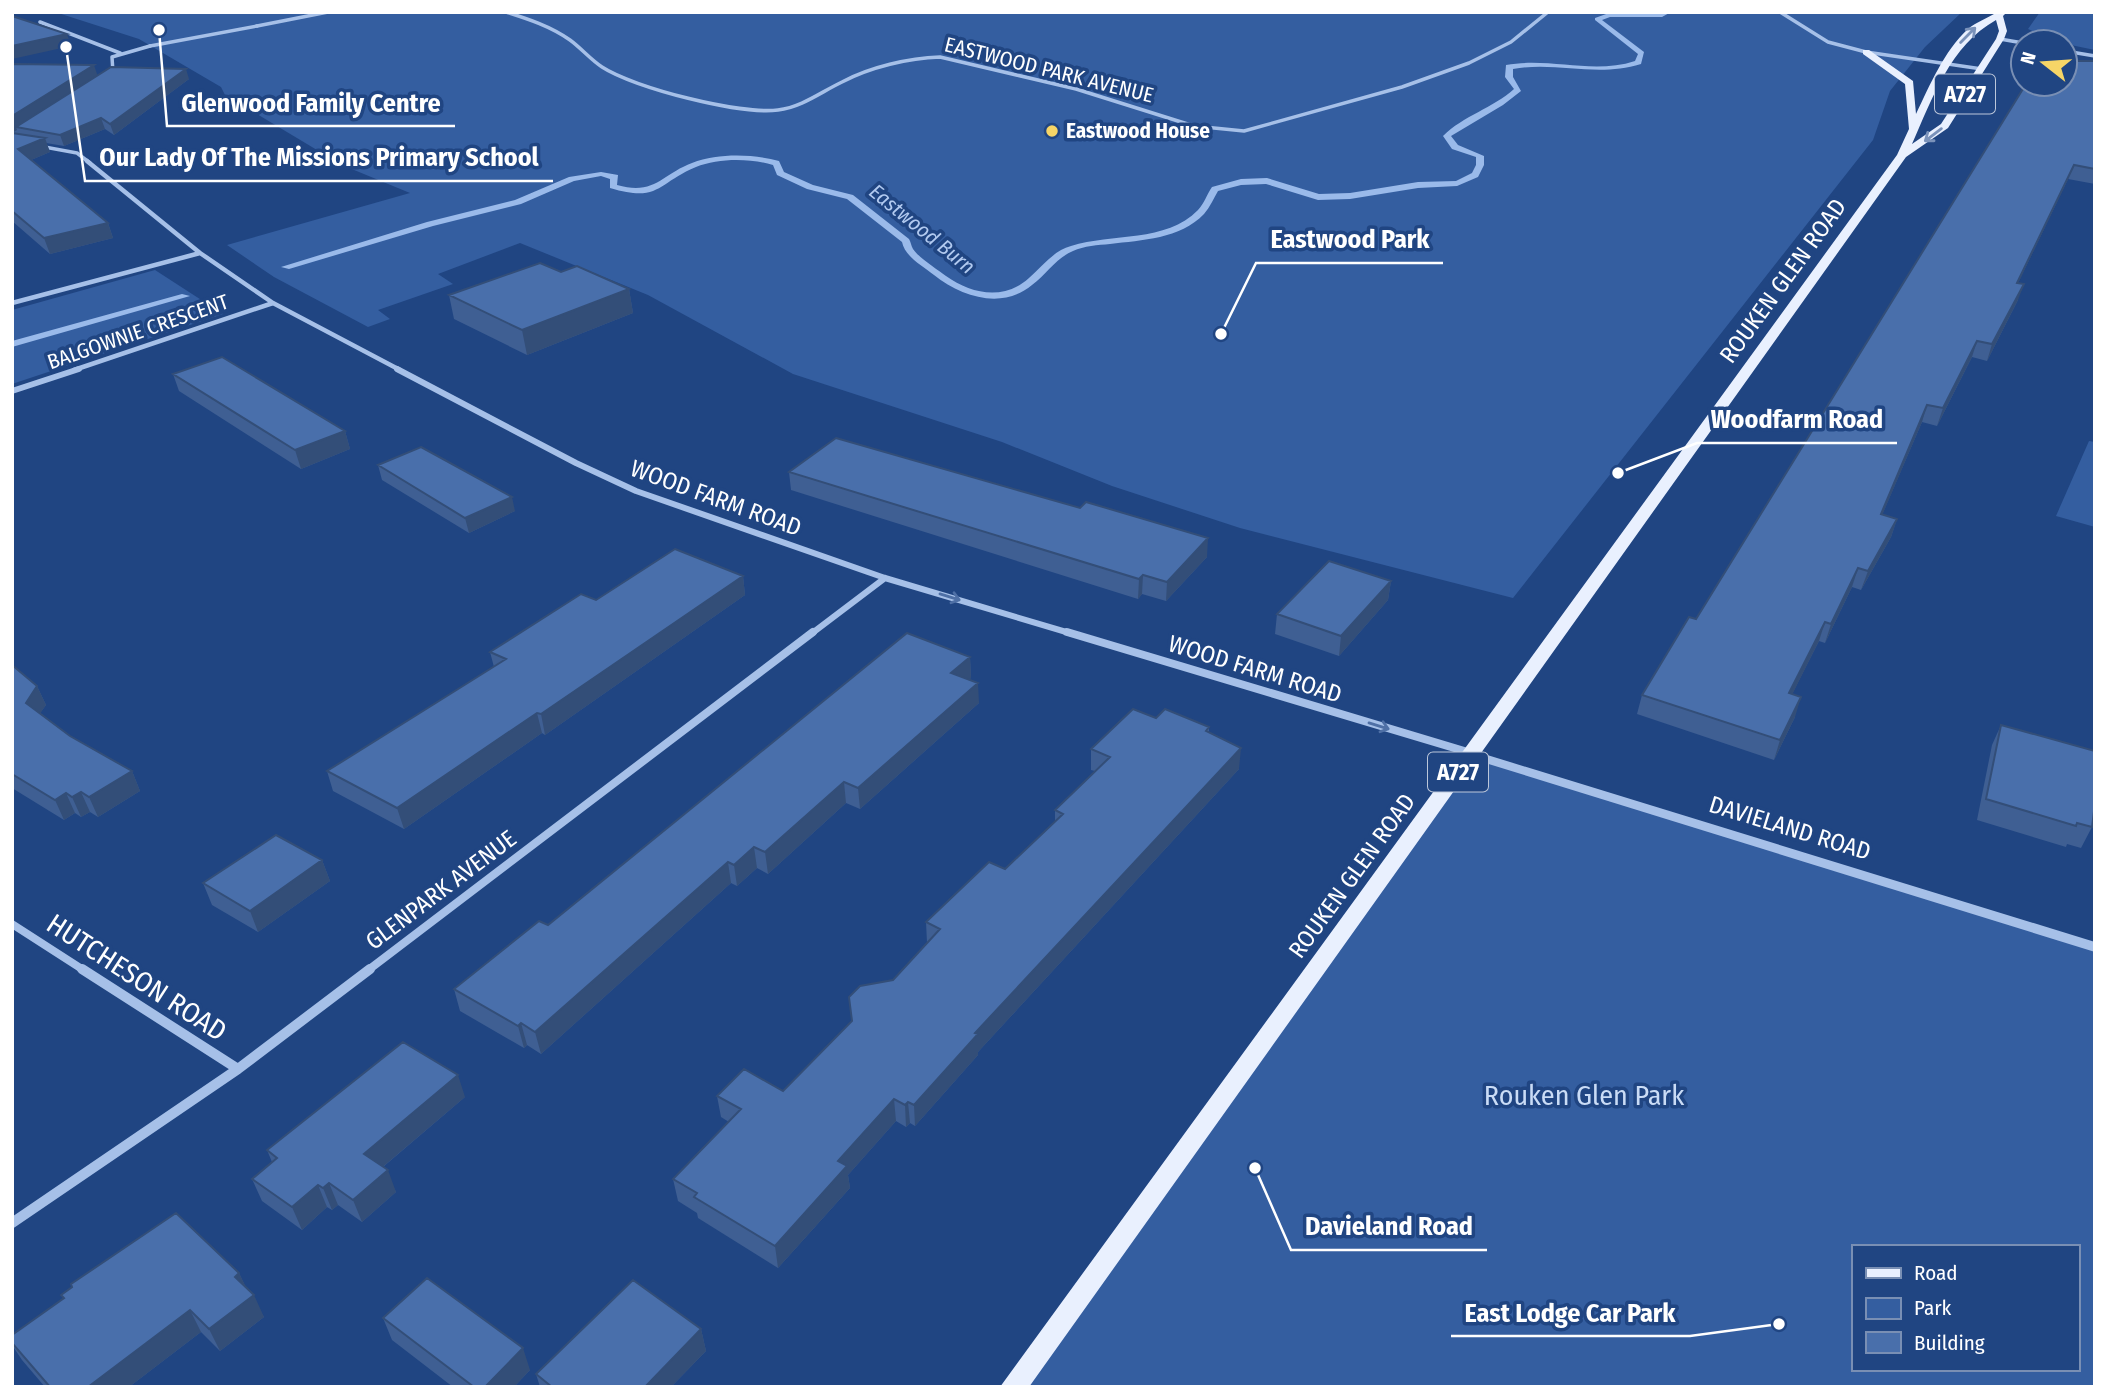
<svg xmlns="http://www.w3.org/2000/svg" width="2107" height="1399" font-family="'Fira Sans Condensed',sans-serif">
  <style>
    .green { fill: #345ea0; fill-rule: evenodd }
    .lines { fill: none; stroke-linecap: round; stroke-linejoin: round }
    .stream { fill: #9abaea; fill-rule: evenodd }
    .pedestrian { stroke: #a6c0e8; stroke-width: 3.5 }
    .minor-far4 { stroke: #a6c0e8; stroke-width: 3.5 }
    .minor-far3 { stroke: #a6c0e8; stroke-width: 4.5 }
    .minor-far2 { stroke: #a6c0e8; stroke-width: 6 }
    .minor-far1 { stroke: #a6c0e8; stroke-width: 8 }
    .minor { stroke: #a6c0e8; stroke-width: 10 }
    .tertiary { fill: #a6c0e8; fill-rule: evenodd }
    .primary { fill: #e9f0fe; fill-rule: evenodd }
    .wall { fill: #3f5f93 }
    .shaded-wall { fill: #334e78 }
    .building { fill: #496fab; stroke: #334e78; stroke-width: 2 }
    .oneway { stroke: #7a92ba }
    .oneway2 { stroke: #4f70a6 }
    .poi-dot { fill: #f6d567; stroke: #204582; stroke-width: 2.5 }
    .labels { text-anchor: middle; stroke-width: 7; stroke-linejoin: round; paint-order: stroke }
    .far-street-label { font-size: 21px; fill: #fff; stroke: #204582 }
    .far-poi-label { font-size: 21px; font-weight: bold; fill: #fff; stroke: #204582; text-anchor: start }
    .far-water-label { font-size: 21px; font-style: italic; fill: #b2caf0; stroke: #204582 }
    .shield { fill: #204582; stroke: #bcc7da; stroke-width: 2 }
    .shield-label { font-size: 23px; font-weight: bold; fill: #fff }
    .street-label { font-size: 24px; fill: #fff; stroke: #204582 }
    .near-street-label { font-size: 28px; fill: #fff; stroke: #204582 }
    .near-park-label { font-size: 28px; fill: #cadcf6; stroke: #204582 }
    .leader { fill: none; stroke: #fff; stroke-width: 2.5 }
    .callout-dot { fill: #fff; stroke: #204582; stroke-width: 2.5 }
    .callout-label { font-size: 26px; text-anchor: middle; font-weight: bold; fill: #fff; stroke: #204582; stroke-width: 7; stroke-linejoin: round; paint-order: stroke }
  </style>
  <rect width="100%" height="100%" fill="#204582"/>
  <path class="green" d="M55 12H1962L1925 47 1890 91 1873 140 1513 598 1240 528 1112 486 1002 442 793 374 648 295 520 243 438 274 453 284 378 310 390 319 368 327 274 277 227 245 410 193 342 165 225 95 221 87 139 39Z
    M2040 12H2095V50L2056 42 2028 29Z
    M155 270 223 314 12 384V310Z
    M2089 441 2095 442V527L2056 516Z
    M1471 754 2095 947V1387H1013ZM1853 1247H2077V1369H1853Z"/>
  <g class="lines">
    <path class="stream" d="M1671 12 1662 17H1610L1602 20 1644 52 1641 64C1596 78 1557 61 1513 69V77L1521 91 1503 105 1451 136 1458 145 1484 156V165L1478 177 1457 186 1418 188 1350 199 1318 200 1266 184 1241 185 1218 191C1214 198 1210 207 1204 214 1180 239 1142 240 1110 244 1098 245 1084 246 1073 251 1056 258 1047 274 1032 285 1002 310 962 297 934 275 923 266 905 257 902 242L847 199 807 189 777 175 773 165C750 158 718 158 696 167 657 183 660 203 610 188V179L601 176 574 181 521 204 433 226 289 269 281 267 427 222 515 200 569 177 601 172 618 175 617 185C655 196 662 174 692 163 719 153 752 154 779 161L784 172 813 185 853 195 909 239C911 242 911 246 913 249 918 257 938 270 946 276 971 294 1004 301 1029 278 1043 266 1053 251 1071 246 1112 233 1166 243 1198 210 1204 204 1207 194 1212 187L1241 179 1267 178 1319 194 1350 193 1418 182 1456 181 1472 173 1476 165V157L1452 149 1443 136C1463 116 1493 108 1514 89L1505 77 1506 65C1550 57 1593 75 1635 61L1638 54 1595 20V18L1609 13Z
      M182 294 190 296 12 347V341Z"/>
    <path class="pedestrian" d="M150 46 257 26"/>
    <path class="minor-far4" d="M506 12C528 19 550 26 570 40 581 48 591 60 602 67 634 88 741 115 778 110 802 107 821 92 842 82 870 67 909 58 940 57L1076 89 1194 126 1244 131 1402 87 1469 63 1511 42 1548 12
      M1780 12 1828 42 1866 52 1982 69
      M40 22 120 53
      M257 26 328 12
      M2000 39 2023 43
      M2065 51 2095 56
      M113 73 112 57 150 46
      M39 146 77 153 90 163"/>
    <path class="minor-far3" d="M87 161 200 253 273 303 400 370
      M12 303 200 253
      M74 370 273 303"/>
    <path class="minor-far2" d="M397 369 576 463 636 491 885 578 1073 634
      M12 391 79 369
      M811 634 885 578"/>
    <path class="minor-far1" d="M1067 632 1471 753
      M12 924 85 971
      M367 971 813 632"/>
    <path class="minor" d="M82 969 238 1069
      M12 1223 238 1069 370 969"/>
    <path class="tertiary" d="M1471 750 2095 942V952L1466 757 1465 754 1466 751Z"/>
    <path class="primary" d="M1997 12H2007L2003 16 2007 31 2004 39 1948 128 1906 157 1029 1387H1000L1897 155 1909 129 1905 84 1863 54V50H1869L1913 81 1916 114C1930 85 1944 51 1968 29 1976 22 1988 18 1997 12ZM1996 20 1999 31 1996 39 1941 124 1912 144C1933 97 1950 46 1996 20Z"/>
  </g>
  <path class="wall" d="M2095 61V184L2068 179 2018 283V300L1987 361 1972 357 1937 426 1922 422 1882 515 1897 519 1891 537 1861 590 1852 587 1825 643 1819 641 1792 694 1795 717 1774 760 1637 714 1642 695Z
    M12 64 98 76 189 79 114 135 105 129 64 146 46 143 50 152 31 160 108 223 113 238 50 254 12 221Z
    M561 272 629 289 633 313 527 355 454 319 449 295Z
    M173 374 345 431 350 449 301 469 179 391Z
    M378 465 515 511 469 533 382 480Z
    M789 472 1207 557 1166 601 1142 594 1138 599 791 490Z
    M743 576 745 595 545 735 542 733 404 829 333 791 327 771 494 667 490 652 596 600Z
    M1391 581 1388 600 1339 656 1275 634 1277 614Z
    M970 657 971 678 969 679 979 703 860 809 846 803 768 874 757 868 737 886 731 883 541 1054 527 1045 524 1048 460 1011 454 989 548 925Z
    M12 665 37 686 46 705 40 713 70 736 132 771 140 791 98 817 90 812 81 817 75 813 64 820 12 788Z
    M1156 718 1209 727V733L1239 769 978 1052V1055L915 1126 910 1123 906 1127 896 1121 848 1175 850 1188 778 1268 698 1218 697 1213 678 1201 673 1179 729 1122 721 1117 717 1096 783 1091 893 980 927 943 926 922 1005 869 1055 822V810L1095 771 1091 770V749Z
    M2001 725 2092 827 2081 848 2067 844 2066 847 1977 820 1992 745Z
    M322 860 330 881 258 932 212 905 203 883Z
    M465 1097 383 1167 396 1192 362 1222 338 1205 332 1210 327 1207 302 1230 262 1201 252 1179 272 1162 267 1150Z
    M239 1273 246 1288 264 1317 220 1351 201 1332 129 1387H45L22 1360 12 1345V1335Z
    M383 1318 530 1370 514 1387H453L392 1340Z
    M701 1329 706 1351 671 1387H540L536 1374Z"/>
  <path class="shaded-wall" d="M67 34 71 46 12 59V46Z
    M94 65 98 77 16 127 17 130 12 133V116Z
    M186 69 189 79 114 135 110 124Z
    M101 118 105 129 64 146 60 135Z
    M45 138 50 152 24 163 18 149Z
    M2074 165 2068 179 2011 298 2017 283Z
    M108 223 113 238 50 254 44 238Z
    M2024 284 2018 300 1987 361 1992 344Z
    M629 289 633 313 527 355 522 330Z
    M1977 341 1972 357 1937 426 1943 408Z
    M1927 405 1922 422 1875 532 1881 514Z
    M345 431 350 449 301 469 295 450Z
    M512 497 515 511 469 533 465 518Z
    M1897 519 1891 537 1861 590 1868 571Z
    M1208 538 1207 557 1166 601 1167 582Z
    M1858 568 1852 587 1825 643 1831 624Z
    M1143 575 1142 594 1138 599 1139 579Z
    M743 576 745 595 545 735 541 714Z
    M1391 581 1388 600 1339 656 1341 636Z
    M1825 622 1819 641 1783 713 1789 693Z
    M970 657 971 678 952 693 951 673Z
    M978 683 979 703 860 809 858 788Z
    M37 686 46 705 34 722 26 703Z
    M1801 697 1795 717 1774 760 1780 740Z
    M537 713 542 733 404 829 397 808Z
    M1241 748 1239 769 978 1052V1055L915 1126 914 1105 975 1033Z
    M132 771 140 791 98 817 89 797Z
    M844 782 846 803 768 874 765 852Z
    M81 792 90 812 81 817 72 797Z
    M66 793 75 813 64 820 55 800Z
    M754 847 757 868 737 886 734 865Z
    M322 860 330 881 258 932 250 911Z
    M728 862 731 883 541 1054 535 1032Z
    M521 1023 527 1045 524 1048 518 1026Z
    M458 1075 465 1097 372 1176 364 1154Z
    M894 1099 896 1121 848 1175 850 1188 778 1268 775 1246 838 1161Z
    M908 1102 910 1123 906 1127 905 1105Z
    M388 1170 396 1192 362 1222 353 1200Z
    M329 1183 338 1205 332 1210 323 1188Z
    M318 1185 327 1207 302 1230 292 1207Z
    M239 1273 250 1295 235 1277Z
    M254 1295 264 1317 220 1351 209 1329Z
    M190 1310 201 1332 129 1387H88Z
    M701 1329 706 1351 671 1387H645Z
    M523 1348 530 1370 514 1387H485Z"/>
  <path class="building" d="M12 16 67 34 12 46Z
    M2065 61H2095V169L2074 165 2017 283 2024 284 1992 344 1977 341 1943 408 1927 405 1881 514 1897 519 1868 571 1858 568 1831 624 1825 622 1789 693 1801 697 1780 740 1642 695 1689 617 1696 619 2026 84H2065Z
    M12 64 94 65 12 116Z
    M111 67 186 69 110 124 101 118 60 135 16 127Z
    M12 133 45 138 18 149 108 223 44 238 12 211Z
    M540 263 561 272 577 266 629 289 522 330 449 295Z
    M222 357 345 431 295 450 173 374Z
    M836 438 1080 508 1086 502 1208 538 1167 582 1143 575 1139 579 789 472Z
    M421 447 512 497 465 518 378 465Z
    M675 549 743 576 541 714 537 713 397 808 327 771 506 659 490 652 581 594 596 600Z
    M1329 561 1391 581 1341 636 1277 614Z
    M907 633 970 657 951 673 978 683 858 788 844 782 765 852 754 847 734 865 728 862 535 1032 521 1023 518 1026 454 989 539 921 548 925Z
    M12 665 37 686 26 703 70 736 132 771 89 797 81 792 72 797 66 793 55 800 12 774Z
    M1133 709 1156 718 1165 709 1209 727 1206 731 1241 748 975 1033 978 1034 914 1105 908 1102 905 1105 894 1099 838 1161 847 1166 775 1246 694 1197 697 1193 673 1179 741 1109 717 1096 744 1069 783 1091 852 1021 849 997 860 986 893 980 940 929 926 922 989 862 1005 869 1063 814 1055 810 1110 757 1091 749Z
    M2001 725 2095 751V803L2092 827 2077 823 2076 826 1986 799Z
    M276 835 322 860 250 911 203 883Z
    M403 1042 458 1075 364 1154 388 1170 353 1200 329 1183 323 1188 318 1185 292 1207 252 1179 277 1158 267 1150Z
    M176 1213 239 1273 235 1277 254 1295 209 1329 190 1310 88 1387H50L12 1343V1335L64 1298 61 1295 72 1287 71 1284Z
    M427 1278 523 1348 485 1387H474L383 1318Z
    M633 1280 701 1329 645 1387H552L536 1374Z"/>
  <defs><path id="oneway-shaft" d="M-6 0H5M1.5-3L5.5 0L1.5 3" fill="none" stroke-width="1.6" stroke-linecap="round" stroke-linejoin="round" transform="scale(1.75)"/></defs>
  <g class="oneway">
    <use href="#oneway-shaft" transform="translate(1968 35) rotate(-45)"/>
    <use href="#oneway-shaft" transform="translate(1933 135) rotate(143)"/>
  </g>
  <g class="oneway2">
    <use href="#oneway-shaft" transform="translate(950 597) rotate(17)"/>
    <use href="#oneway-shaft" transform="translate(1379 726) rotate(17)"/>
  </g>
  <circle class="poi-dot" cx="1052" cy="131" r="7"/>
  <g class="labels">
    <g class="far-street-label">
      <text transform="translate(1049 70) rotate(14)" y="7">EASTWOOD PARK AVENUE</text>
      <text transform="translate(138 332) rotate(-19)" y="7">BALGOWNIE CRESCENT</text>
    </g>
    <g class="far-poi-label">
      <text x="1066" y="138">Eastwood House</text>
    </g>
    <g class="far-water-label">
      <text transform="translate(922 229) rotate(39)" y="7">Eastwood Burn</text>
    </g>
    <g class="shield">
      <rect x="1935" y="74.5" width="60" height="39" rx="5"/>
      <rect x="1428" y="752.5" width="60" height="39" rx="5"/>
    </g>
    <g class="shield-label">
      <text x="1965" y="102">A727</text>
      <text x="1458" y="780">A727</text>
    </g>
    <g class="street-label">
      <text transform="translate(1783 281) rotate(-54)" y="8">ROUKEN GLEN ROAD</text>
      <text transform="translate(716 498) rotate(20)" y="8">WOOD FARM ROAD</text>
      <text transform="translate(1255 669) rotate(17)" y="8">WOOD FARM ROAD</text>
      <text transform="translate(1790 828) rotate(17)" y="8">DAVIELAND ROAD</text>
      <text transform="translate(1352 876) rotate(-54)" y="8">ROUKEN GLEN ROAD</text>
      <text transform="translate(441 890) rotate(-37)" y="8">GLENPARK AVENUE</text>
    </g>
    <g class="near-street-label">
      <text transform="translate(137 977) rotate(33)" y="10">HUTCHESON ROAD</text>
    </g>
    <g class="near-park-label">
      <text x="1584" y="1105">Rouken Glen Park</text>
    </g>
  </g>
  <path class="leader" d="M159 30L167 126H455M66 47L85 181H553M1221 334L1256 263H1443M1618 473L1697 443H1897M1255 1168L1291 1250H1487M1779 1324L1690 1336H1451"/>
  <g class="callout-dot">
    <circle cx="159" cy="30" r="7"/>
    <circle cx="66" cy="47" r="7"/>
    <circle cx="1221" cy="334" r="7"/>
    <circle cx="1618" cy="473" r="7"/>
    <circle cx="1255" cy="1168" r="7"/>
    <circle cx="1779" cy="1324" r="7"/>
  </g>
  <g class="callout-label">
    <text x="311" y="112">Glenwood Family Centre</text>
    <text x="319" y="166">Our Lady Of The Missions Primary School</text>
    <text x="1350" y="248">Eastwood Park</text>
    <text x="1797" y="428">Woodfarm Road</text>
    <text x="1389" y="1235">Davieland Road</text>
    <text x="1570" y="1322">East Lodge Car Park</text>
  </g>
  <rect width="2107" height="1399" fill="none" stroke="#ffffff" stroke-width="28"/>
  <rect x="1852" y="1245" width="228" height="126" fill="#204582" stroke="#798fb4" stroke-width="2"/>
  <rect x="1866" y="1268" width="35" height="10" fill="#e9f0fe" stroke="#798fb4" stroke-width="2"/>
  <text x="1914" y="1280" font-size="21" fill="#ffffff">Road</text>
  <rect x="1866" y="1298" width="35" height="21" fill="#345ea0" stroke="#798fb4" stroke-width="2"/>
  <text x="1914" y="1315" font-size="21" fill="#ffffff">Park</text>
  <rect x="1866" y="1332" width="35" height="21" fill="#496fab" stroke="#798fb4" stroke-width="2"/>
  <text x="1914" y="1350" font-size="21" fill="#ffffff">Building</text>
  <g transform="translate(2044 63) rotate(287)"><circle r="33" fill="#204582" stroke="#798fb4" stroke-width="2"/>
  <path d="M0-5L12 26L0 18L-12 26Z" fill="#f6d567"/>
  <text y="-10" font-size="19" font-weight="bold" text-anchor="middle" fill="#ffffff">N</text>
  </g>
</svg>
